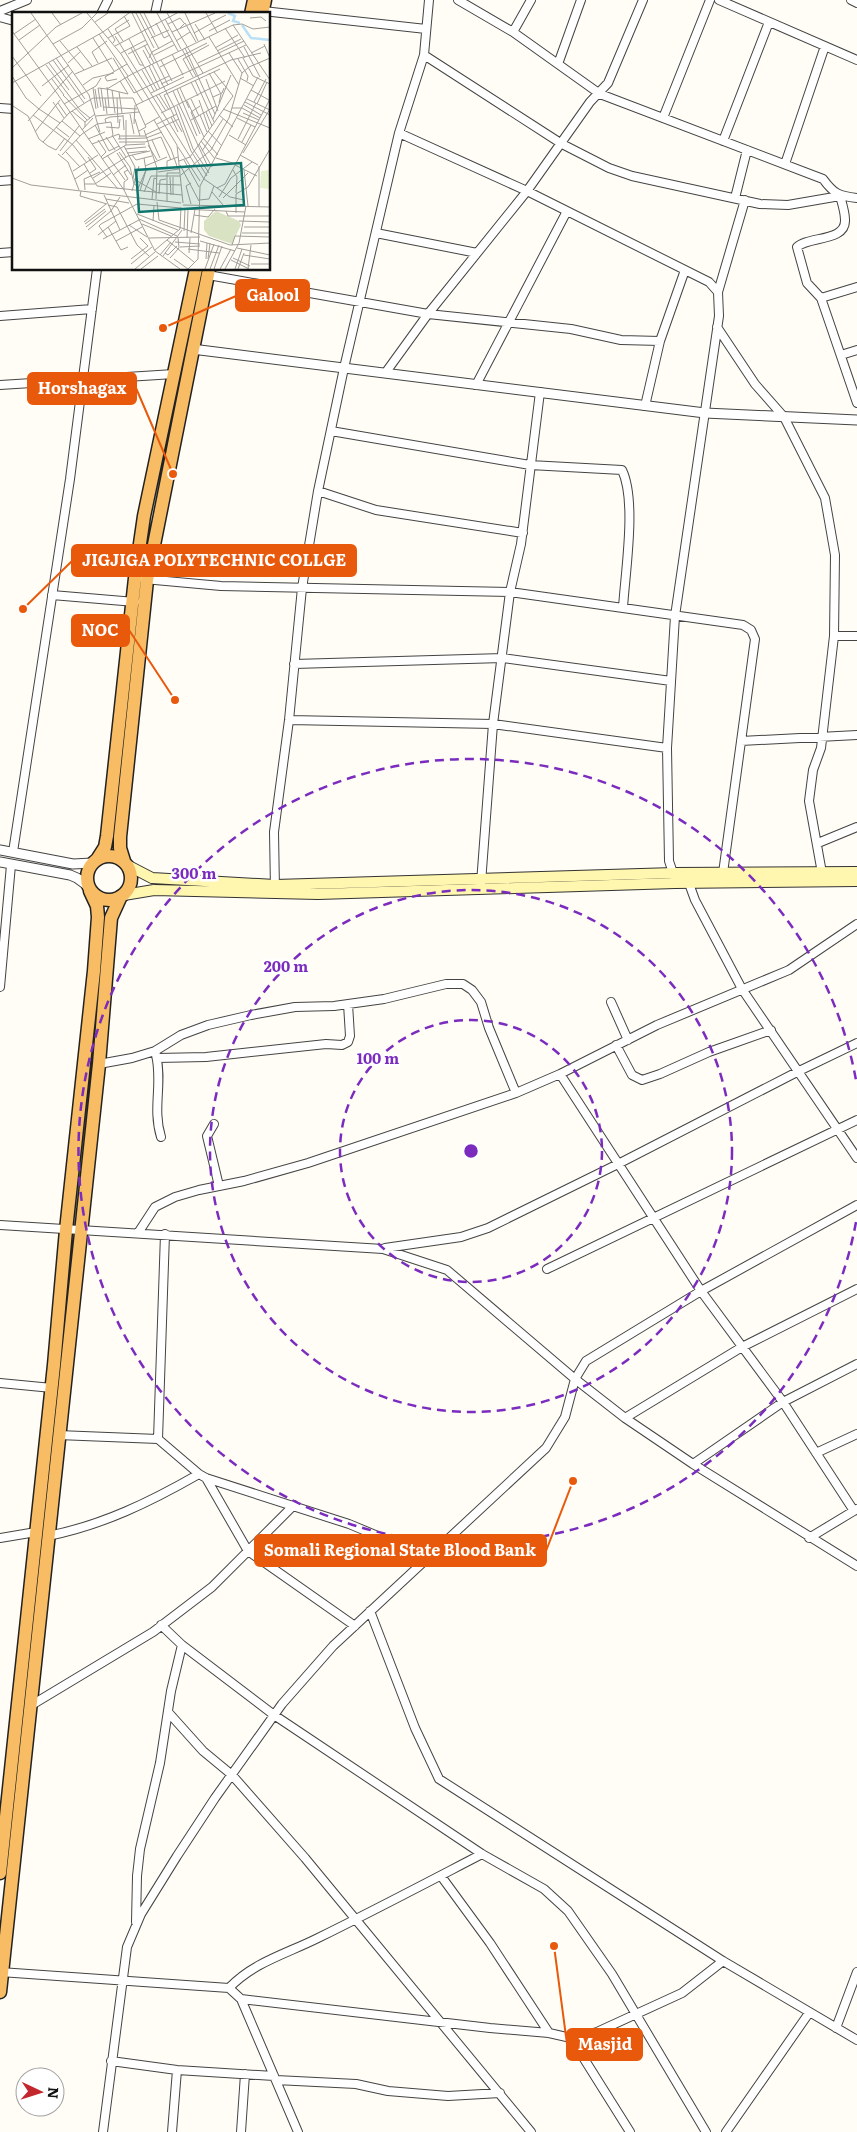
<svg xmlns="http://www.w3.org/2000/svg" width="857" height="2132" font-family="Literata,serif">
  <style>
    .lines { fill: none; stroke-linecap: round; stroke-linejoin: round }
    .minor-casing { stroke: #444; stroke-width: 10 }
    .tertiary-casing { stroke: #444; stroke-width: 11 }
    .secondary-casing { stroke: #333; stroke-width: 12 }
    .trunk-casing { stroke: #222; stroke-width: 15 }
    .minor { stroke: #fff; stroke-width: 8 }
    .tertiary { stroke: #fff; stroke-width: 9 }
    .secondary { stroke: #fff6b0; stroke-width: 10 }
    .trunk { stroke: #f7bc64; stroke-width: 12 }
    .ring { fill: none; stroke: #7b2cbf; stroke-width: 2.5; stroke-dasharray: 9 6 }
    .inset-river { fill: none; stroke: #b9e0f7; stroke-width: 2.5 }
    .inset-road { fill: none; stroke: #a09f9a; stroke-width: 1 }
    .view { fill: #0f766e; fill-opacity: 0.15; stroke: #0f766e; stroke-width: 2.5 }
    .inset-edge { fill: none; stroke: #111; stroke-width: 2.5 }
    .centre { fill: #7b2cbf; stroke: #fff; stroke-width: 2.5 }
    .ring-label { font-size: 15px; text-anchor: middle; font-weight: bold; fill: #7b2cbf; stroke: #fff; stroke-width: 5; stroke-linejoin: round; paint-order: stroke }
    .leader { fill: none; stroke: #e8590c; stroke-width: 2 }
    .callout-dot { fill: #e8590c; stroke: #fff; stroke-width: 2 }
    .callout { fill: #e8590c; stroke: #e8590c; stroke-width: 2 }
    .callout-label { font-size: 16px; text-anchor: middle; font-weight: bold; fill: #fff }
  </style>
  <rect width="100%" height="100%" fill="#fffdf5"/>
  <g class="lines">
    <defs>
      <path id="minor" d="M458 0 513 32 600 94 823 179C834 194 839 196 857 198
        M719 0 857 60
        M851 0 857 3
        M0 11 27 0
        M263 11 426 29
        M101 14 108 0
        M155 14 158 0
        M0 17 14 21
        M513 32 531 0
        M424 55 562 144 609 168 632 176 760 204 788 205 840 196C842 203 845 212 845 220 846 242 808 236 797 247L807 283 821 298 857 403
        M558 64 581 0
        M0 108 14 109
        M663 118 710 0
        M399 133 527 191 709 282 718 292 719 316 675 616 667 748 669 861 674 876
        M723 141 769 22
        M785 164 825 46
        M0 181 14 180
        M735 198 747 150
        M376 233 477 253
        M0 253 14 252
        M208 275 428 314 571 329 621 340 660 341 645 406
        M718 292 745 200
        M821 298 857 287
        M0 316 92 309
        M717 327 755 384 784 417 825 498 835 555 834 636 821 748 813 770 809 801 822 873
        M660 341 685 270
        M841 355 857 350
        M386 372 428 314 527 191 590 102 608 83 643 0
        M0 385 174 374
        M476 385 567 211
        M331 431 530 465 622 470C637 501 625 573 623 608
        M318 491 376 510 523 533
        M144 579 221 586 510 592 743 625 751 630 755 639 723 873
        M52 595 135 602
        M834 636H857
        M294 664 503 658 671 681
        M289 720 493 724 667 748
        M741 741 857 735
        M818 843 857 827
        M13 852 70 479 97 269
        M687 878 695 900 742 989 857 1158
        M481 883 493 724 510 592 521 544 540 392
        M275 890 274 832 289 720 302 588 318 491 344 368 399 133 424 55 429 0
        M0 987 11 865
        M611 1002 628 1040
        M616 1045 632 1075 642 1080 660 1074 709 1052 771 1030
        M156 1055C163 1083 152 1108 161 1137
        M157 1058 206 1057 326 1044 342 1045 348 1042 350 1036 348 1004
        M99 1064 132 1058 155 1051 181 1035 208 1025 251 1015 295 1007 334 1006 384 999 446 984H463L472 990 481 1002 489 1028 516 1093
        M560 1074 701 1291 783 1402 854 1511
        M214 1124 207 1136 219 1186
        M0 1225 383 1249 447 1270 575 1379 625 1418 693 1464 857 1566
        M138 1233 155 1207 175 1197 199 1190 244 1181 308 1163 516 1093 560 1074 657 1025 789 970 857 924
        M165 1234 158 1439 199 1474 206 1478 349 1524 428 1557
        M385 1248 461 1237 488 1228 618 1164 799 1071 857 1043
        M547 1269 857 1120
        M0 1383 52 1388
        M625 1418 742 1347 857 1289
        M58 1435 158 1439
        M816 1453 857 1434
        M693 1464 783 1402 857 1364
        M206 1478 248 1551 355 1626
        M48 1536C103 1525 150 1502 199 1474
        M0 1538 36 1532
        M809 1538 857 1509
        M370 1611 415 1728 439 1779 723 1961 857 2040
        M182 1645 274 1715 482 1854 544 1889 568 1911 612 1974 706 2132
        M30 1706 153 1632 212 1587 294 1505
        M168 1712 203 1751 232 1775 305 1858 531 2132
        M441 1876 490 1943 549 2033
        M136 1922 137 1876 140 1849 160 1763 171 1691 182 1645 161 1625
        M0 1972 229 1988 241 1999 298 2132
        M229 1988C254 1962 286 1954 318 1938 373 1911 428 1882 482 1854
        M241 1999 490 2028 549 2033 571 2038 597 2032 682 1993 723 1961
        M836 2028 857 1972
        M571 2038 630 2132
        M111 2061 177 2070 274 2076
        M276 2080 356 2084 388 2091 448 2096 500 2093
        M103 2132 127 1947 141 1914 177 1856 215 1798 282 1704 333 1646 546 1448 565 1417 575 1379 586 1361 701 1291 857 1205
        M172 2132 177 2070
        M241 2132 245 2074
        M726 2132 809 2013"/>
      <path id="tertiary" d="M192 349 705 413 857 420
        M0 850 73 864 92 863
        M0 862 70 875 77 878 88 886"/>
      <path id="secondary" d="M127 865 152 878 275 885 674 873 857 872
        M124 895 154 890 318 894 675 883 857 881"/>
      <path id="trunk" d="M251 14 254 0
        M262 14 265 0
        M87 878a22 22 0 1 1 44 0a22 22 0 1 1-44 0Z
        M98 858 105 847 107 836 135 578 144 516 196 269
        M124 861 120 848V837L147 580 209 269
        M0 1873 54 1365 66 1230 94 971 98 917 97 906 90 891
        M0 1992 99 1064 111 918 121 896"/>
    </defs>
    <use href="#minor" class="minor-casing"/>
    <use href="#tertiary" class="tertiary-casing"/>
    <use href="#secondary" class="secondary-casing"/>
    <use href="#trunk" class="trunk-casing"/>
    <use href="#minor" class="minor"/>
    <use href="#tertiary" class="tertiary"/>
    <use href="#secondary" class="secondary"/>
    <use href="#trunk" class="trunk"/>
  </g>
  <g class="ring">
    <circle cx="471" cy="1151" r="131"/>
    <circle cx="471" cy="1151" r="261"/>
    <path d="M856 1222A392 392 0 1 1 856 1080"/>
  </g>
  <g transform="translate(12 12)">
    <rect width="258" height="258" fill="#fffdf5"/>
    <path d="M204 199 227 209 229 213 220 232 197 224 192 218V209Z" fill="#d9e3c4"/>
    <path d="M257 158V177L248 176 249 159Z" fill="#e6f2cf"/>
    <path class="inset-river" d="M216 1 223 4 221 9 228 11M230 13 239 26 258 28"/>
    <path class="inset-road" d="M19 1 77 83 88 120M40 1 49 13M75 1 109 42 165 133 171 191M120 1 156 73M124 1 142 36M128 1 147 37M132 1 143 23M145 1 166 39M155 1 191 61M173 1 186 29M194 1 205 20M238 6 249 5 254 9M153 7 169 37M83 10 96 1M200 10 214 3M144 11 152 26 158 23M156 12 168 6 172 11M183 12 193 28M221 13 230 12 241 17 258 15M168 16 173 11 184 30M213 16 233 46M96 17 103 28 101 31M0 19 42 77M197 19 218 8M91 20 117 1M160 20 203 1M182 21 200 11M2 22 24 7M87 22 116 64M103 24 192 167 218 185 232 188V194M197 25 227 73M81 26 102 59M96 26 118 14 112 4M139 26 157 18M117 27 145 78M7 28 28 13M48 29 72 58M111 29 103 17 117 8M164 29 178 20M41 32 70 16 85 1M252 32 258 46M132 33 142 51M103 34 165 1M65 35 80 54M232 35 248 65M119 36 128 53H131M173 36 203 102M203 36 226 23M170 37 184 64M131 38 139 53M205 39 229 27M109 41 134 28M217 41 230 61M239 41 253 34M116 42 136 32M160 42 171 63M142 43 162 33M0 44 29 84M44 46 73 87M101 46 122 81 157 64M137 46 140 40 160 29M231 46 241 64 258 72M226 47 236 64 235 69M41 48 72 91M149 48 160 69M37 51 57 78M56 51 69 39M86 51 80 40 95 29M186 51 232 29M140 52 162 95 179 139 195 164M34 53 68 98 78 106M137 54 148 77M148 55 195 31M0 56 44 15 70 1M130 58 142 79M202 60 221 84M197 61 209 82 207 91M63 62 100 46M120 62 221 13 258 68M0 64 14 86 27 97M115 65 131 90M181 65 171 47 197 33M228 66 242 74M40 67 52 83M105 67 95 69 93 65 115 52M194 67 206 99M183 68 202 110M108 69 116 82M179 70 186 84M0 71 91 20M149 72 234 33M71 73 81 66 102 61M30 74 57 53M95 75 97 95M81 76 84 97M89 76 92 99M168 76 177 96M42 77 112 178 143 239 168 257M83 77 86 96M95 77 116 82M165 77 185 124M100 78 103 101M239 78 257 88M161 79 196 155M107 80 110 101M139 81 172 65M147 82 157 98M51 83 75 108M144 83 154 99M152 83 208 57M152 83 162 104M201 85 210 81 212 76M93 86 95 102M105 86 106 111M179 87 187 104M235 87 258 98M187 88 197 117M175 89 192 125M41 90 52 106M233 90 258 103M242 90 254 67M46 91 55 104M52 92 84 74 89 66M245 92 255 70M124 93 219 48 249 41M232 93 249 103M1 94 16 104 27 127 36 134 44 138 53 126M165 94 181 137 197 161M188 94 179 100 188 122M89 95 86 76 95 77 120 62M91 95 125 97M220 96H230L248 106M27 97 48 111M211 97 258 116M60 99 73 110M194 100 200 114M149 101 213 69M231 101 247 108M118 102 122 122M21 103 61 133 75 151M111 103 112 118M188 103 195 120M207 103 221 115M84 104 127 100M161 104 170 120M159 105 166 120M225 106 243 115M123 107 128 124M201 107 219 63M142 108 159 137 166 157M179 108 204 94M16 109 61 59M50 109 68 124M94 111 93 107 98 105 111 104M122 112 123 93M145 112 165 102M83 113 97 139 107 134M133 113 147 105M44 115 57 125M73 115V110L83 102M94 115 107 116 108 107M70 118 81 106M132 118 145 156 144 187M196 119 210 134M23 120 48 88M100 123 114 145M133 123 167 107M217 123 234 133M108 124H134M94 125 103 138M191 126 206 143M76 127 93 120M106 127 134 126 150 120M226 127 244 91M64 128 106 177M86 128 94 140 89 145M140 128 148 146M189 129 203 147M31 130 57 101 81 86H121L134 115 127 119M107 130H133L149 125 159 148M230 130 239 113M80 132 107 122 108 127M187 132 200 155M114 133 133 132M136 133 145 148M112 134 123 155 121 167M166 135 188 169M113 137 134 135M48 139 67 114M190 139 211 107M54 140 68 155M107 140 118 155 122 172 127 175M105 141 119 163M115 141 135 139M231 141 258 97M46 142 56 150 67 178M50 143 70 122 85 112 99 110 101 123M95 143 113 168M120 143 124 148 140 144M228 143 246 153M76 145 84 157 78 161M204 146 224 152M90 147 114 133V108M172 148 187 175M167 149 178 145 221 84M72 152 85 174 170 183M168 153 187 189M223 153 245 164M133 154 155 145M247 154V195M155 157V149L166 145M221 158 225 165 224 181M232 158 236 194M61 159 86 143M146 160 167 157M101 163 114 153M169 163 199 138 217 106 230 61 237 55 258 46M158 165 159 183M0 166 19 173 169 191M81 166 116 144 138 139M63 167 76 158M122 167 144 180M179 171 174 174 179 192M73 172H83L99 161M144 172 169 173M205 176 213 172 258 87M73 178 72 167 88 160M112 178V170L116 167 112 160 116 158M69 179 68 184 95 192M120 179 127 154M125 179 134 158 132 146M128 179 134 158 145 156M132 180 139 164H168M200 180 211 193M147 182 148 168 154 167M92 183 108 218M161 183V165M207 185 219 166 240 150M211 186 236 161M94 187 117 191M140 187 142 166 145 167M187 188 197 187 202 174M145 190 147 208M155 190V161H167M96 193 105 195 125 233 137 244M171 193 258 195M170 197 233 200M99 199 108 185M214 199 216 204H258M224 201V182L236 175 258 137M125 202 166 218M182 203 196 205 203 197M127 207 165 224M147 208 218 233 258 231M141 209 142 194M227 209 258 210M72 210 94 192M73 212 93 197M89 212 125 192 169 196M89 212 87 214 95 225M130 212 159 224M117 213 135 225M74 215 94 199M96 215 109 238 116 235M232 215H258M76 218 99 199M172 219 173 197M179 221 183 197M230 221H258M86 223 104 209M137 226 188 225M175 226 176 197M91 227 127 208M155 228 182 250M104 229 130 215M188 229 223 239M163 230 188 232M220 233 223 224 258 225M168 235 188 234M225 236 258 243M176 237 207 241M143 238 168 217 169 195M153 241 156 243 165 234M177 241 178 226M148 243 159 230M232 243 258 247M151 244 170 218M158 246 167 236 166 226M221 246 238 254M119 247 136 234 128 226M162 247 176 257 186 247 188 174 246 65M194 247 195 231M196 247 198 231M219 248 237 257M119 252 140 235M239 252H258M123 257 143 240M129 257 146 244M193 257 202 232M198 257 207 233M202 257 210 234M208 257 219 237M213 257 227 231 234 194M223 257 230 237M226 257 232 241M236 257 239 233"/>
    <path class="view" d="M229 151 232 193 127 200 124 158Z"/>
    <rect width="258" height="258" class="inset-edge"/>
  </g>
  <circle cx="471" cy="1151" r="8" class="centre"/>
  <g class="ring-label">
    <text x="194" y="879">300 m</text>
    <text x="286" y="972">200 m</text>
    <text x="378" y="1064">100 m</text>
  </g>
  <path class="leader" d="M163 328L236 296M173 474L136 388M23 609L72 561M175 700L129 630M573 1481L546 1551M554 1946L567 2044"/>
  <g class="callout-dot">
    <circle cx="163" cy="328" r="5"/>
    <circle cx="173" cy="474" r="5"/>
    <circle cx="23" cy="609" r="5"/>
    <circle cx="175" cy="700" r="5"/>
    <circle cx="573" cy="1481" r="5"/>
    <circle cx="554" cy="1946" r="5"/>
  </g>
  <g class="callout">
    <rect x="236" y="280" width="73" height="31" rx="5"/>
    <rect x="28" y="373" width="108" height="31" rx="5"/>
    <rect x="72" y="545" width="284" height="31" rx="5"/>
    <rect x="72" y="615" width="57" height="31" rx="5"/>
    <rect x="255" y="1535" width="291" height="31" rx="5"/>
    <rect x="567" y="2029" width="75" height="31" rx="5"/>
  </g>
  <g class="callout-label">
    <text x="273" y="301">Galool</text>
    <text x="82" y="394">Horshagax</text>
    <text x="214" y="566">JIGJIGA POLYTECHNIC COLLGE</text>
    <text x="100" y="636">NOC</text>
    <text x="400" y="1556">Somali Regional State Blood Bank</text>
    <text x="605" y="2050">Masjid</text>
  </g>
  <g transform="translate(40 2092) rotate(94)"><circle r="24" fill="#ffffff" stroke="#a0a0a0"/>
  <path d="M0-4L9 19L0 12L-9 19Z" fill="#c4262e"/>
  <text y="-8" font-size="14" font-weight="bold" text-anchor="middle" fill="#111111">N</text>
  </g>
</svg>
